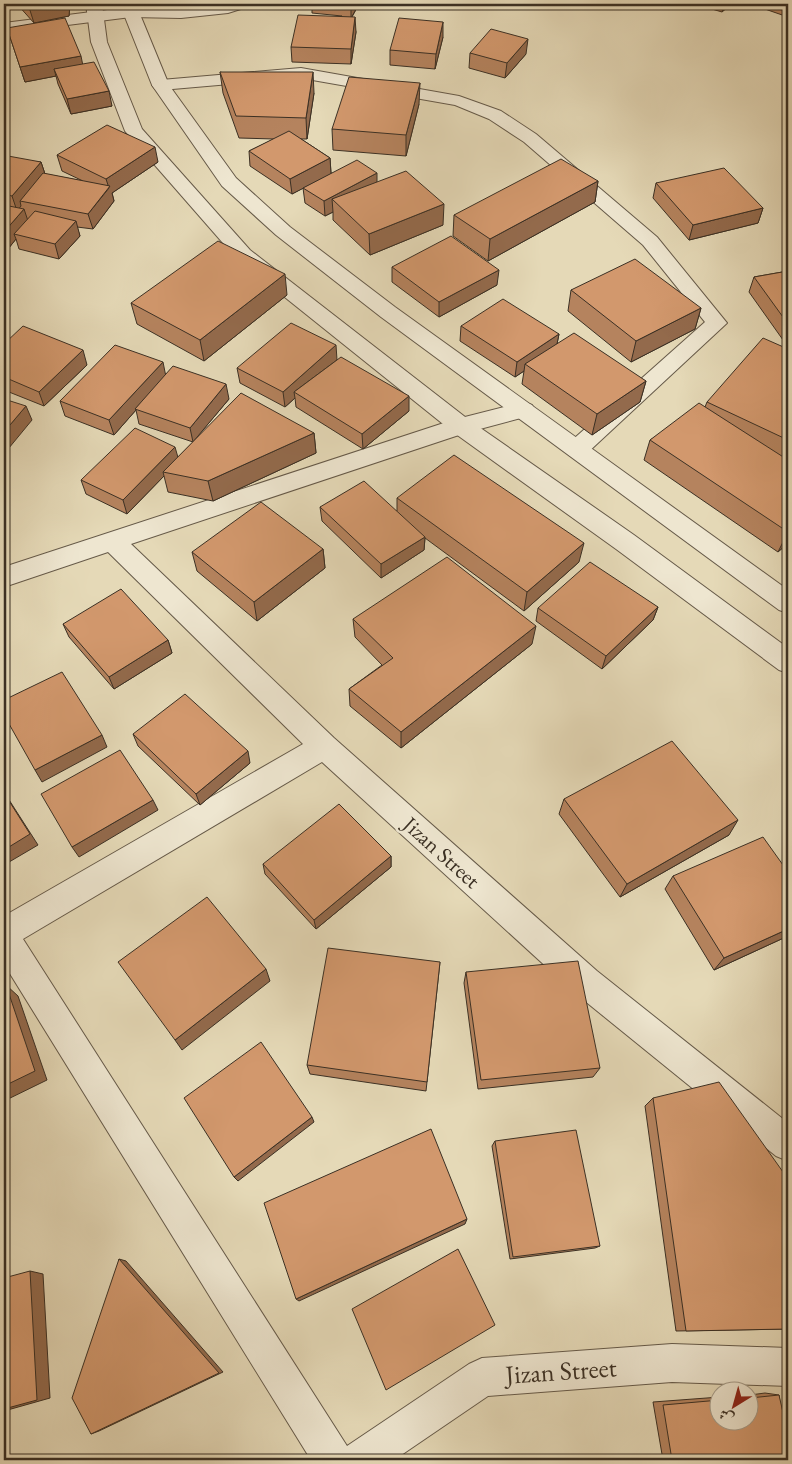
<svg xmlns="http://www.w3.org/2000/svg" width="792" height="1464" font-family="'EB Garamond',Amiri,serif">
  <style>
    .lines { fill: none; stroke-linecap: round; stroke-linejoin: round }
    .minor-casing { stroke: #665a49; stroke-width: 2 }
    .tertiary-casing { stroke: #665a49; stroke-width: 2 }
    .minor { fill: #eee6d0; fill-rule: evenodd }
    .tertiary { fill: #eee6d0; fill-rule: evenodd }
    .wall { fill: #b5835e; stroke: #3b3024 }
    .shaded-wall { fill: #936a4c; stroke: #3b3024 }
    .building { fill: #d2986d; stroke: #3b3024 }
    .labels { text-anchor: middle; stroke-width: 5; stroke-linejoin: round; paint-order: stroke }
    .street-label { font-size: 22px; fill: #3b3024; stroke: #eee6d0 }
    .near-street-label { font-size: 26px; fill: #3b3024; stroke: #eee6d0 }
  </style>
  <rect width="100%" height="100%" fill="#e5d9b7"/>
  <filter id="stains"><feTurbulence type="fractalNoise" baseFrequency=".004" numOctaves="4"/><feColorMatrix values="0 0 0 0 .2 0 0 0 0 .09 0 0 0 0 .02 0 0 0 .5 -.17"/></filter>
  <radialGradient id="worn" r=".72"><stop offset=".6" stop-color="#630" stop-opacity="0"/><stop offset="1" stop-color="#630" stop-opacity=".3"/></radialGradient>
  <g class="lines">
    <defs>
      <path id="minor" d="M223 4H249L247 7 228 13 181 18 131 17 4 33V23L131 7 181 8Z
        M301 68 459 96 501 111 536 134 657 237 727 323 585 455 577 457 569 455 566 449 569 443 705 322 643 245 524 142 489 119 455 105 301 78 161 90 155 89 152 85 155 81 161 80Z
        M524 402 532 405 535 410 532 415 465 433 131 544 334 738 597 971 788 1123V1161L776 1156 575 993 322 762 23 939 347 1446 469 1364 482 1358 672 1344 788 1348V1386L672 1382 488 1396 394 1460H311L4 964V916L303 744 108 552 4 587V567L453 420Z"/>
      <path id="tertiary" d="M86 4H102L107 42 142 129 250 250 469 420 634 535 788 648V673L779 670 616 549 453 432 236 258 125 131 91 42Z
        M123 4H139V12L169 85 236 178 290 227 395 307 788 590V613L779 610 381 317 276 235 222 186 152 85 123 12Z"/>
    </defs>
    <use href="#minor" class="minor-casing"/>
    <use href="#tertiary" class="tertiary-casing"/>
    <use href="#minor" class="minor"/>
    <use href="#tertiary" class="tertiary"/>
  </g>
  <path class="wall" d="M17 4H70L69 16 34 23Z
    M312 4H359L352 17 356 32 351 64 292 62 291 47 342 16 312 13Z
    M695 4H731L722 12Z
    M763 4H788V17L762 8Z
    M7 28 83 64 112 106 71 114 58 84 56 76 25 82Z
    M443 37 435 69 390 65V50Z
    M470 53 526 54 505 78 469 68Z
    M220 72 314 93 307 139H301L330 158 331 173 377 182 443 225 370 255 333 220V212L325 216 305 203 303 188 292 194 250 166 249 151 274 139 239 138 223 93Z
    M419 104 406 156 333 150 332 129Z
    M57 155 158 162 112 193 114 201 93 229 77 227 80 236 59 259 19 249 16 239 4 254V160L41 162 45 174 83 181 62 171Z
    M598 181 595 202 488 261 453 236 454 215Z
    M656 183 763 208 758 223 689 240 653 198Z
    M392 267 497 285 439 317 392 282Z
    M788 271V347L749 292 754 277Z
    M571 290 701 308 695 329 631 362 568 311Z
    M287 295 204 361 137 324 131 303Z
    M461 326 559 334 557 344 646 381 640 402 592 435 522 384 524 371 515 377 460 341Z
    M4 344 87 365 44 406 4 390Z
    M788 349V543L778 552 644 460 650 440 705 407 707 402Z
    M337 360 409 411 363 449 296 407 295 398 285 407 240 383 237 368Z
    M166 374 229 399 197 437 314 433 316 453 213 501 168 492 164 476 127 514 86 494 81 480 178 457 193 442 139 424 136 410 114 435 65 416 60 401Z
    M397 498 579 562 524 611 425 538 424 550 381 578 322 521 320 507 397 511Z
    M323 549 325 568 257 621 197 571 192 552Z
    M658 607 653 620 602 669 536 621 538 608Z
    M353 619 532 644 401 748 350 706 349 689 382 665 355 637Z
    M63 624 168 640 172 653 114 689 69 637Z
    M133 734 250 763 200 805 138 746Z
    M564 799 729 835 620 897 559 814Z
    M391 856V867L316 929 265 874 263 864Z
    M788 872V936L714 970 665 889 673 876Z
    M440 962 426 1091 310 1074 307 1065Z
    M466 972 600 1068 593 1077 478 1089 464 983Z
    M653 1098 788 1329 676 1331 645 1106Z
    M495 1141 600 1246 595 1248 510 1259 492 1146Z
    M765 1393 779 1395 788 1460H663L653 1402 720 1397V1422H750V1395Z"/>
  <path class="shaded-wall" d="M28 4H70L69 16 34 23Z
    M181 4H195L181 5Z
    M351 4H359L351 18Z
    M724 4H731L722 12Z
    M355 17 356 32 351 64V49Z
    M443 22V37L435 69 436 54Z
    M528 39 526 54 505 78 507 63Z
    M81 56 84 71 54 69 56 76 25 82 20 67Z
    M4 57 8 70 4 75Z
    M313 72 314 93 307 139 306 118Z
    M420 83 419 104 406 156V135Z
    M109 91 112 106 71 114 67 99Z
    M155 147 158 162 112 193 114 201 93 229 88 214 109 188 106 179Z
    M330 158 331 174 292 194 290 179Z
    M41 162 46 177 20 201 21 206 17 211 12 196Z
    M377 173V188L332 199 333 212 325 216 324 201Z
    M598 181 595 202 488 261 490 239Z
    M444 204 443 225 370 255 369 234Z
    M763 208 758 223 689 240 693 225Z
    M24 209 29 224 14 234 16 239 4 254V232Z
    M76 221 80 236 59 259 55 244Z
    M499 270 497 285 439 317V302Z
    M285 274 287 295 204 361 200 340Z
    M701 308 695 329 631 362 636 341Z
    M559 334 556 349 525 364 524 371 515 377 517 362Z
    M336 345 337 360 294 392 295 398 285 407 283 392Z
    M83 350 87 365 44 406 39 392Z
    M163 362 166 377 135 409 136 410 114 435 109 420Z
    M646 381 640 402 592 435 597 414Z
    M226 384 229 399 193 442 190 428Z
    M409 396V411L363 449 362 434Z
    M26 406 32 420 4 454V432Z
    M314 433 316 453 213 501 208 481Z
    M175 447 179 461 163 472 164 476 127 514 123 500Z
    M788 532V543L778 552Z
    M425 537 424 550 381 578V564Z
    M584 543 579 562 524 611 527 592Z
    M323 549 325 568 257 621 254 602Z
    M658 607 653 620 602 669 606 656Z
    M536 626 532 644 401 748V732Z
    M168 640 172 653 114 689 109 677Z
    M102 735 107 747 42 782 35 770Z
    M248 751 250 763 200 805 196 794Z
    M4 792 38 845 4 865Z
    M153 800 158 810 79 857 72 847Z
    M738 820 729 835 620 897 627 884Z
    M391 856V867L316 929 314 920Z
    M788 929V936L714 970 724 958Z
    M266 969 270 981 182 1050 175 1040Z
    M6 985 18 996 47 1080 4 1101Z
    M312 1117 314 1122 238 1181 234 1177Z
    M467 1219 465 1224 299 1301 296 1299Z
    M119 1259 126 1261 223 1372 99 1431 91 1434Z
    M30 1271 43 1274 50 1398 4 1411Z"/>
  <path class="building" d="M298 15 355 17 351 49 291 47Z
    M65 18 81 56 20 67 7 28Z
    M399 18 443 22 436 54 390 50Z
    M491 29 528 39 507 63 470 53Z
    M94 62 109 91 67 99 54 69Z
    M220 72H313L306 118 236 116Z
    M349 77 420 83 406 135 332 129Z
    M107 125 155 147 106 179 57 155Z
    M289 131 330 158 290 179 249 151Z
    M8 156 41 162 12 196 4 194V160Z
    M561 159 598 181 490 239 454 215Z
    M357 160 377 173 324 201 303 188Z
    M724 168 763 208 693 225 656 183Z
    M406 171 444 204 369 234 332 199Z
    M43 173 110 186 88 214 20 201Z
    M4 205 24 209 4 232Z
    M35 211 76 221 55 244 14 234Z
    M451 236 499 270 439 302 392 267Z
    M218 241 285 274 200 340 131 303Z
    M635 259 701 308 636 341 571 290Z
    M788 271V324L754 277Z
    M503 299 559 334 517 362 461 326Z
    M291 323 336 345 283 392 237 368Z
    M23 326 83 350 39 392 4 377V344Z
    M574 333 646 381 597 414 525 364Z
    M763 338 788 349V440L707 402Z
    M115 345 163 362 109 420 60 401Z
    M341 357 409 396 362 434 294 392Z
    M173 366 226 384 190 428 135 409Z
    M241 393 314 433 208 481 163 472Z
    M4 399 26 406 4 432Z
    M699 403 788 460V532L650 440Z
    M135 428 175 447 123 500 81 480Z
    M454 455 584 543 527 592 397 498Z
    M364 481 425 537 381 564 320 507Z
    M261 502 323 549 254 602 192 552Z
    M447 557 536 626 401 732 349 689 393 658 353 619Z
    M590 562 658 607 606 656 538 608Z
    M121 589 168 640 109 677 63 624Z
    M62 672 102 735 35 770 4 715V700Z
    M185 694 248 751 196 794 133 734Z
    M672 741 738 820 627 884 564 799Z
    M120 750 153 800 72 847 41 794Z
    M4 793 30 834 4 850Z
    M339 804 391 856 314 920 263 864Z
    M763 837 788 872V929L724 958 673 876Z
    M207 897 266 969 175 1040 118 962Z
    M328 948 440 962 427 1082 307 1065Z
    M578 961 600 1068 481 1080 466 972Z
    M6 985 35 1071 4 1086V986Z
    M261 1042 312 1117 234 1177 184 1098Z
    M719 1082 788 1179V1329L686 1331 653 1098Z
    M431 1129 467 1219 296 1299 264 1203Z
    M576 1130 600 1246 513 1257 495 1141Z
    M458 1249 495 1325 386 1390 352 1309Z
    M119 1259 219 1373 91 1434 72 1398Z
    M30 1271 37 1400 4 1409V1278Z
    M779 1395 788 1435V1460H672L663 1405 720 1400V1422H750V1398Z"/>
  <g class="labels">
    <g class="street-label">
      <text transform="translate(442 852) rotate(42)" y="8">Jizan Street</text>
    </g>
    <g class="near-street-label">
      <text transform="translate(561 1371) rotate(-4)" y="9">Jizan Street</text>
    </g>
  </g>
  <rect width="792" height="1464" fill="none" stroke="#e5d9b7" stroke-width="20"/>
  <rect x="5" y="5" width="782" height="1454" fill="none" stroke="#3b3024" stroke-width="2.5"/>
  <rect x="10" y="10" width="772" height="1444" fill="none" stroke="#3b3024"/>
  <g transform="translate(734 1406) rotate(217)"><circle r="24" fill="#eee6d0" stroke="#a69d8b"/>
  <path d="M0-4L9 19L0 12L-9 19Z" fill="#8f2418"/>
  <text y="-8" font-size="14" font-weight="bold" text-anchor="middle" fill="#3b3024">ش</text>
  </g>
  <rect width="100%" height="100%" filter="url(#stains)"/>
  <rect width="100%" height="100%" fill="url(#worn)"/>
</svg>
